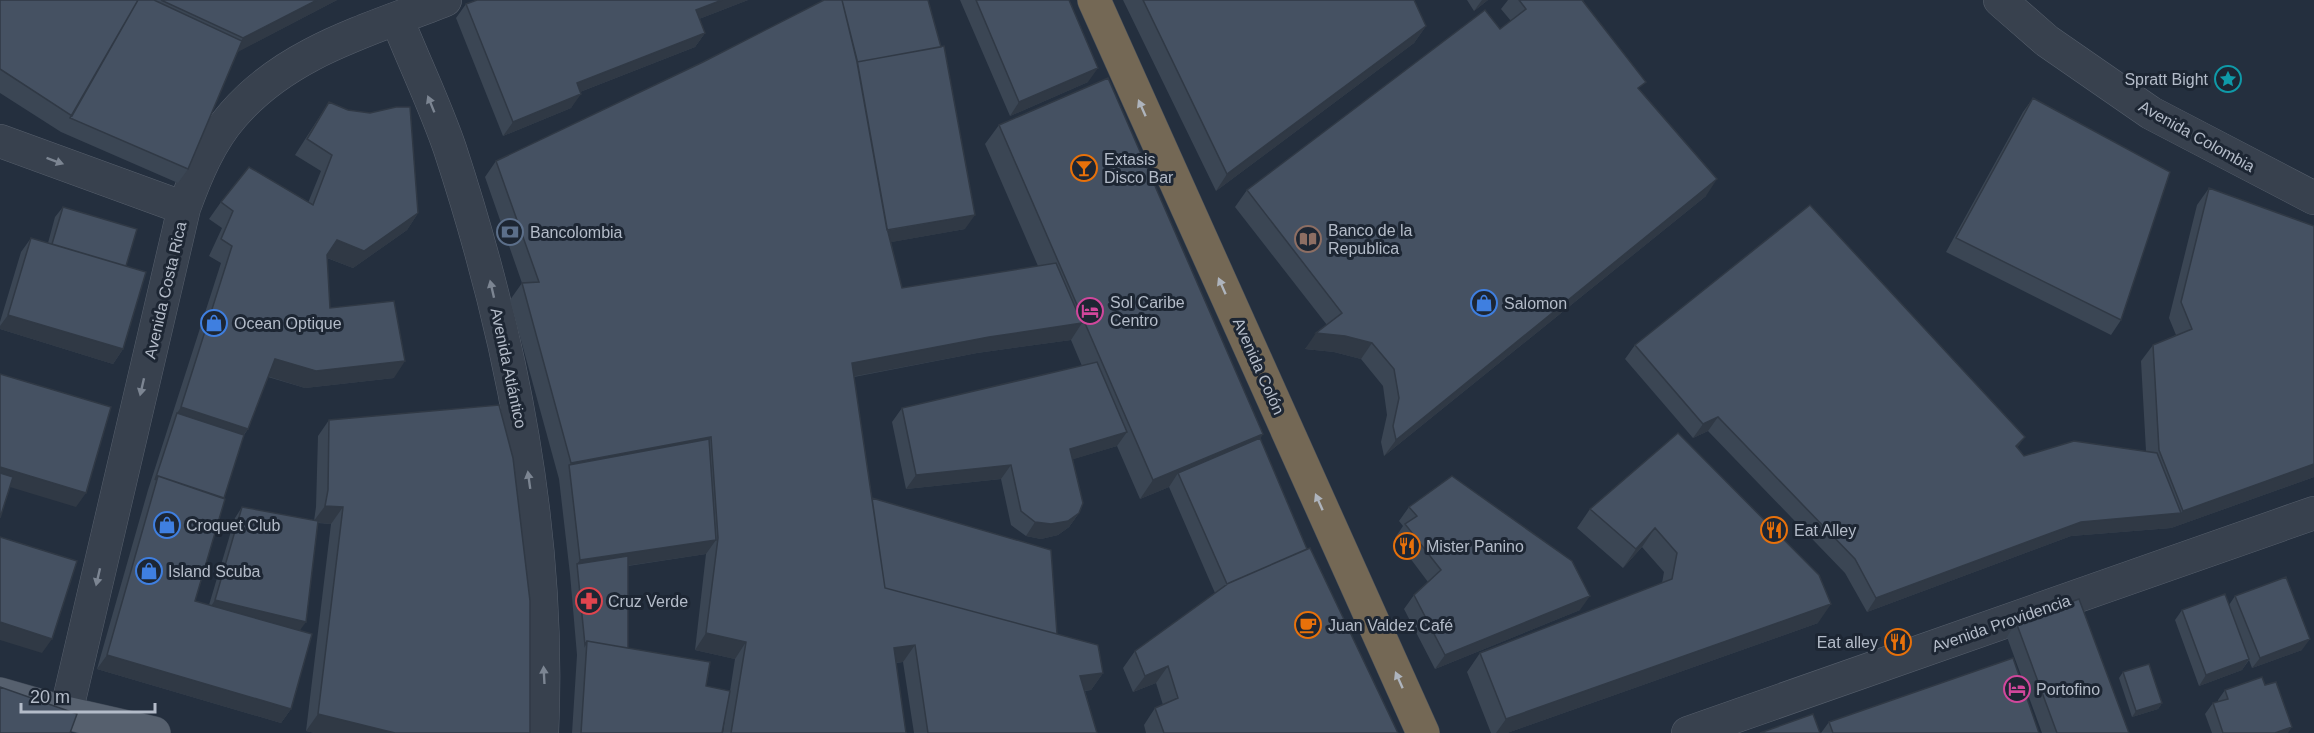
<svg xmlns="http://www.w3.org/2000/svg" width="2314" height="733" font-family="Helvetica,sans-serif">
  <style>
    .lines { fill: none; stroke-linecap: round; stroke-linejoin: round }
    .minor-casing { stroke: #565f6c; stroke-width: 34 }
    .major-casing { stroke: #414a57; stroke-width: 34 }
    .highway-casing { stroke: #434c59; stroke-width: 34 }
    .minor { stroke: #38414e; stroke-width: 33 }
    .major { stroke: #56606e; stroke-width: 33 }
    .highway { stroke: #746855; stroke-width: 33 }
    .wall { fill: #3b4654; fill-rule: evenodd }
    .shaded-wall { fill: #303945 }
    .building { fill: #455162; stroke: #303945; stroke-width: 1.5 }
    .oneway { fill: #7c8592 }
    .oneway2 { fill: #aeb4bd }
    .labels { text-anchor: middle; stroke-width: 6; stroke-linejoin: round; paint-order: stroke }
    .poi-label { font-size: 16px; fill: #b4bcc9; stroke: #1d2633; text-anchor: start }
    .street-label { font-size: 16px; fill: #b4bcc9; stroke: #1d2633 }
  </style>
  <rect width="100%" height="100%" fill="#242f3e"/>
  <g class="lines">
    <defs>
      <path id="minor" d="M2000 0 2047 41 2151 113 2314 198
        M397 19C414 62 435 105 450 149 512 338 551 534 542 733
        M0 141 184 208
        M66 713 184 208C196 175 210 141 233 115 288 51 370 30 445 0
        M1688 733 2314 513"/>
      <path id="major" d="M0 694 66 713 154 733"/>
      <path id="highway" d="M1094 0 1423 733"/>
    </defs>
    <use href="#minor" class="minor-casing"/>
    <use href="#major" class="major-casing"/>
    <use href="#highway" class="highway-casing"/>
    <use href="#minor" class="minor"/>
    <use href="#major" class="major"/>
    <use href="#highway" class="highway"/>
  </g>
  <path class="wall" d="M0 0H337L237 52 188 169 178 183 61 132 0 93Z
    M477 0H748L699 19 705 33 695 47 580 92 571 108 503 136 456 18 466 4Z
    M960 0H1069L1088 82 1010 116Z
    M1123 0H1414L1426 26 1414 43 1216 191Z
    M1467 0H1488L1474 11Z
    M1508 0H1583L1706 196 1384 456 1381 442 1387 415 1383 386 1361 359 1334 352 1305 349 1327 325 1235 207 1247 190 1500 29 1511 21 1501 9Z
    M2033 98 2121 320 2111 335 1946 252 2023 112Z
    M329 102 418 213 407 230 353 268 327 258 330 308 394 378 305 388 268 377 248 429 244 435 224 498 195 601 209 605 235 518 242 507 314 521 316 507 318 436 329 420 530 733H315L306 731 331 524 318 523 300 631 291 709 281 723 97 669 148 490 221 263 209 256 222 228 209 219 221 202 308 203 321 171 295 155Z
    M999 125 1263 434 1260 438 1307 549 1398 733H1146L1144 725 1155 708 1163 705 1156 683 1133 692 1123 668 1135 651 1215 593 1169 487 1140 499 1117 446 1073 459 1079 513 1069 527 1058 535 1041 539 1026 536 1011 525 1001 479 906 489 892 422 902 408 1082 366 1071 340 977 353 854 377 872 498 1057 634 1103 673 1091 690 1085 691 1097 733H914L903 662 896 663 906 733H723L726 710 722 733H572L577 655 570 574 559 479 510 300 522 283 485 177 496 161 965 229 891 242 902 288 1038 266 985 144ZM706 554 695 650 735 659 730 691 706 686 628 648V566Z
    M2209 188 2314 226V477L2171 528 2071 536 1867 612 1845 573 1708 431 1693 438 1625 359 1635 345 2017 448 2024 456 2146 451 2141 361 2153 345 2176 335 2169 318 2197 205Z
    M63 207 126 266 123 349 113 364 0 329V322L21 252 31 238 48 243 55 217Z
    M1678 433 1818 623 1507 733H1491L1467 672 1480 653 1662 583 1664 572 1642 547 1623 568 1577 528 1590 509Z
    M1409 507 1580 610 1435 669 1404 609 1414 595 1428 582 1395 538 1403 526 1399 521Z
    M2235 596 2302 650 2252 668 2249 660 2242 670 2199 686 2175 620 2182 610 2229 605Z
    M2016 622 2129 733H2042L2007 637Z
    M2123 672 2162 703 2158 709 2132 717 2119 678Z
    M2265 685 2288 733H2212L2205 714 2213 703 2218 702V700L2225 690Z
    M1829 722 2039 733H1821Z"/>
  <path class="shaded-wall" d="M317 0H337L232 55 243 38Z
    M722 0H748L686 24 696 10Z
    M1482 0H1488L1474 11Z
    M1426 26 1414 43 1216 191 1227 174Z
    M705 33 695 47 567 97 577 83Z
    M1098 68 1088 82 1010 116 1019 102Z
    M581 94 571 108 503 136 513 122Z
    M1717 179 1706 196 1384 456 1396 440Z
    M418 213 407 230 353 268 325 257 337 240Z
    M975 215 965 229 875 245 885 231Z
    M8 315 123 349 113 364 0 329V326Z
    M1082 323 1071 340 977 353 840 379 852 363 989 337Z
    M1316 333 1345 336 1372 343 1361 359 1334 352 1305 349Z
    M275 359 405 361 394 378 305 388 264 375Z
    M181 407 248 429 236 445 177 413 170 424Z
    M1718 417 1708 431 1693 438 1703 424Z
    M1127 432 1117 446 1061 463 1070 449Z
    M1263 434 1250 453 1178 473 1169 487 1140 499 1153 480Z
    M711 437 699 453 569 465 571 463Z
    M2025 437 2015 451 2016 446Z
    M2314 464V477L2171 528 2071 536 1867 612 1876 598 2081 522 2181 513 2183 511Z
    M1011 465 1001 479 906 489 916 475Z
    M0 467 86 493 76 507 0 484Z
    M325 506 343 507 331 524 313 522Z
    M1079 513 1069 527 1058 535 1041 539 1026 536 1035 522Z
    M1655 528 1642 547 1623 568 1636 549Z
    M716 540 706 554 578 573 577 564 580 560Z
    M1590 596 1580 610 1435 669 1445 655Z
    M215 600 306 622 298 633 208 611Z
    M1831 604 1818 623 1507 733H1496L1506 719Z
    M0 622 52 639 42 653 0 640Z
    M706 633 746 642 735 659 695 650Z
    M2310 639 2302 650 2252 668 2260 658Z
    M915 645 903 662 883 664 894 648Z
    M107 655 291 709 281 723 97 669Z
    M2249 659 2242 670 2199 686 2206 675Z
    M1168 666 1156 683 1133 692 1145 676Z
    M1103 673 1091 690 1069 692 1080 676Z
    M2162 703 2158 709 2132 717 2136 711Z
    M318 714 395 733H315L306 731Z
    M2292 727 2288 733H2275Z"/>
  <path class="building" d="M0 0H138L72 116 0 69Z
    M138 0H154L242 41 188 169 70 118Z
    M161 0H317L243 38Z
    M477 0H722L696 10 705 33 577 83 581 94 513 122 466 4Z
    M824 0H842L857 60 887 228 902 288 1056 263 1082 323 989 337 852 363 885 588 1098 645 1103 673 1080 676 1097 733H928L915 645 894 648 906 733H731L746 642 706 633 718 538 711 437 571 463 522 283 539 282 496 161 703 62Z
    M842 0H928L941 47 857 62Z
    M976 0H1069L1098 68 1019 102Z
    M1143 0H1414L1426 26 1227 174Z
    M1519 0H1582L1646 82 1638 88 1717 179 1396 440 1393 426 1399 398 1394 369 1372 343 1345 336 1316 333 1342 313 1247 190 1485 10 1500 29 1526 9Z
    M944 46 975 215 887 230 857 62Z
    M1108 78 1263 434 1153 480 999 125Z
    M2033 98 2170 172 2121 320 1956 238Z
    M329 102 348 110 370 113 396 107H410L418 213 364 251 337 240 327 255 330 308 394 301 405 361 316 371 275 359 248 429 181 407 232 246 221 239 233 211 221 202 249 167 313 205 332 155 307 139Z
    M2209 188 2314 226V464L2183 511 2159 450 2153 345 2192 329 2181 302Z
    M1810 205 2025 437 2016 446 2024 456 2074 441 2157 453 2181 513 2081 522 1876 598 1855 559 1718 417 1703 424 1635 345Z
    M63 207 137 229 126 266 52 244Z
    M31 238 146 272 123 349 8 315Z
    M1097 362 1127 432 1070 449 1083 503 1079 513 1068 521 1051 524 1035 522 1021 511 1011 465 916 475 902 408Z
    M0 374 111 407 86 493 0 467Z
    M499 405 513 458 530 601V733H395L318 714 343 507 325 506 328 490 329 420Z
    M177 413 244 435 224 498 158 476 155 480Z
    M1678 433 1819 575 1831 604 1506 719 1480 653 1672 579 1677 553 1655 528 1636 549 1590 509Z
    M1260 438 1307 549 1227 584 1178 473Z
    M709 439 716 540 580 560 569 465Z
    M0 473 13 477 0 518Z
    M158 476 225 499 195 601 312 634 291 709 107 655Z
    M1452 476 1572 561 1590 596 1445 655 1414 595 1441 570 1405 524 1417 516 1409 507Z
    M872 498 1051 550 1057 634 885 588Z
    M242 507 318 521 306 622 215 600Z
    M0 537 77 561 52 639 0 622Z
    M1310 548 1398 733H1164L1155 708 1178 698 1168 666 1145 676 1135 651 1229 583Z
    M628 556V648L587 641 585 645 577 564Z
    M2286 577 2310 639 2260 658 2235 596Z
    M2225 594 2249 659 2206 675 2182 610Z
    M2079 599 2129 733H2057L2016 622Z
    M587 641 710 662 706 686 730 691 722 733H581Z
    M2013 658 2039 733H1833L1829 722Z
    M2149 664 2162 703 2136 711 2123 672Z
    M2262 677 2265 685 2276 682 2292 727 2275 733H2223L2213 703 2228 699 2225 690Z
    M0 687 77 714 70 733H0Z
    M1813 714 1820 733H1760Z"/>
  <defs><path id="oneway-solid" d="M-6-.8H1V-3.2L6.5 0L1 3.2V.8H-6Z" transform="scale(1.5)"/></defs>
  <g class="oneway">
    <use href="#oneway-solid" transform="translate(431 104) rotate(-112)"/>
    <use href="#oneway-solid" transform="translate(55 161) rotate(20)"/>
    <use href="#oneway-solid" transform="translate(492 289) rotate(-103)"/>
    <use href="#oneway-solid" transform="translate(142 387) rotate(103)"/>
    <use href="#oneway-solid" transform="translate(529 480) rotate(-98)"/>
    <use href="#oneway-solid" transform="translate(98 577) rotate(103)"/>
    <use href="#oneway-solid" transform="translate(544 675) rotate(-93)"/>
  </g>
  <g class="oneway2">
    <use href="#oneway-solid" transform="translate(1142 108) rotate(-114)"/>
    <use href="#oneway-solid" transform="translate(1222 286) rotate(-114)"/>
    <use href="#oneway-solid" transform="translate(1319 502) rotate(-114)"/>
    <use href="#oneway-solid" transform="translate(1399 680) rotate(-114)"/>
  </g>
  <defs>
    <symbol id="sight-ring" viewBox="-11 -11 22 22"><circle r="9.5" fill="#1d2633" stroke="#0f9aa8" stroke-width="1.5"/><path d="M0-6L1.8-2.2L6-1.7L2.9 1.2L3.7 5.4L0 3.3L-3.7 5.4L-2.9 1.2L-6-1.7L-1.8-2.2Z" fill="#0f9aa8"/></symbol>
    <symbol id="bar-ring" viewBox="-11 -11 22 22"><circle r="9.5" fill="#1d2633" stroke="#e8710a" stroke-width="1.5"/><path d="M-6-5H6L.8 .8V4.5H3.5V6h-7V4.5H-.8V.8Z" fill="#e8710a"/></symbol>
    <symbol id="bank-ring" viewBox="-11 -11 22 22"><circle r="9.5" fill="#1d2633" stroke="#5c6f8a" stroke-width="1.5"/><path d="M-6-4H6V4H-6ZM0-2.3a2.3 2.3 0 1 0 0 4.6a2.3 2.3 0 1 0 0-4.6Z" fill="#5c6f8a"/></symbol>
    <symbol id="library-ring" viewBox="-11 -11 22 22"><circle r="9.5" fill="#1d2633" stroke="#8d6e63" stroke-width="1.5"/><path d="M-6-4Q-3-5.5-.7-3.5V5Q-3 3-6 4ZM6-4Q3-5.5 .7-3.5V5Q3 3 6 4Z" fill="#8d6e63"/></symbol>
    <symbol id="shop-ring" viewBox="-11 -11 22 22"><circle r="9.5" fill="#1d2633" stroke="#3f7fe0" stroke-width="1.5"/><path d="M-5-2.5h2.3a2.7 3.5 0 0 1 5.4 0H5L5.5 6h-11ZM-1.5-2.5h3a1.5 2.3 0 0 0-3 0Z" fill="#3f7fe0"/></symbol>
    <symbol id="hotel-ring" viewBox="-11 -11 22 22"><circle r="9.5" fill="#1d2633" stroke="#d1479c" stroke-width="1.5"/><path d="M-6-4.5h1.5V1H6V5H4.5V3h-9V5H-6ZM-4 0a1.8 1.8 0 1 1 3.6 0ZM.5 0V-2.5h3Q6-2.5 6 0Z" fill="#d1479c"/></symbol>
    <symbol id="restaurant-ring" viewBox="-11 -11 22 22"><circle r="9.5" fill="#1d2633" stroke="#e8710a" stroke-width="1.5"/><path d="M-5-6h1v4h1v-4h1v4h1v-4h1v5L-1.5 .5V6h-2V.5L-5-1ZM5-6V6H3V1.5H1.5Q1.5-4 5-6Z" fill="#e8710a"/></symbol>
    <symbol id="pharmacy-ring" viewBox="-11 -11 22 22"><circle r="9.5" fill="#1d2633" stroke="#e0444e" stroke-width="1.5"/><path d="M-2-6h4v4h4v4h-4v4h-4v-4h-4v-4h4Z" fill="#e0444e"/></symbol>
    <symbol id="cafe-ring" viewBox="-11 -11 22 22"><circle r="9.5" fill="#1d2633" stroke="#e8710a" stroke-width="1.5"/><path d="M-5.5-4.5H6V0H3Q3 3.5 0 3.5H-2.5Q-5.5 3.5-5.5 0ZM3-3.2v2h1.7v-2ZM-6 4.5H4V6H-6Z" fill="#e8710a"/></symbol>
  </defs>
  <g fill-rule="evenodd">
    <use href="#sight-ring" x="2213" y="64" width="30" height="30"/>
    <use href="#bar-ring" x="1069" y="153" width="30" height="30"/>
    <use href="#bank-ring" x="495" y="217" width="30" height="30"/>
    <use href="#library-ring" x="1293" y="224" width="30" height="30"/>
    <use href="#shop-ring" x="1469" y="288" width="30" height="30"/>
    <use href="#hotel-ring" x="1075" y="296" width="30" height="30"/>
    <use href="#shop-ring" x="199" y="308" width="30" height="30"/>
    <use href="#shop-ring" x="152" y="510" width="30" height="30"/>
    <use href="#restaurant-ring" x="1759" y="515" width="30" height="30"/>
    <use href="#restaurant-ring" x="1392" y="531" width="30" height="30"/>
    <use href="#shop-ring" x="134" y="556" width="30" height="30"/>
    <use href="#pharmacy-ring" x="574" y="586" width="30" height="30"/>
    <use href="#cafe-ring" x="1293" y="610" width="30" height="30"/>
    <use href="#restaurant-ring" x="1883" y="627" width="30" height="30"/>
    <use href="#hotel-ring" x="2002" y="674" width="30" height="30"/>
  </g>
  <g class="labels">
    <g class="poi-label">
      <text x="2208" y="85" text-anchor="end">Spratt Bight</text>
      <text x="1104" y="165">Extasis<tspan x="1104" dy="18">Disco Bar</tspan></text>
      <text x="1328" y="236">Banco de la<tspan x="1328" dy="18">Republica</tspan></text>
      <text x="530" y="238">Bancolombia</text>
      <text x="1110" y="308">Sol Caribe<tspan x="1110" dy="18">Centro</tspan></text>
      <text x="1504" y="309">Salomon</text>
      <text x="234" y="329">Ocean Optique</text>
      <text x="186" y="531">Croquet Club</text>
      <text x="1794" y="536">Eat Alley</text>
      <text x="1426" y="552">Mister Panino</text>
      <text x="168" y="577">Island Scuba</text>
      <text x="608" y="607">Cruz Verde</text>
      <text x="1328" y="631">Juan Valdez Café</text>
      <text x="1878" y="648" text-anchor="end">Eat alley</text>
      <text x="2036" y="695">Portofino</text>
    </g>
    <g class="street-label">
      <text transform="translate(2197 136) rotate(29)" y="6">Avenida Colombia</text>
      <text transform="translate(165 290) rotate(-77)" y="6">Avenida Costa Rica</text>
      <text transform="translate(1259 366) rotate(66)" y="6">Avenida Colón</text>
      <text transform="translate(509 368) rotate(78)" y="6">Avenida Atlántico</text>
      <text transform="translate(2001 623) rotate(-19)" y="6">Avenida Providencia</text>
    </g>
  </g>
  <path d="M21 703v9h134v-9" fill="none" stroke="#b4bcc9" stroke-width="3"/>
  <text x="30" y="703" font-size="18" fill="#b4bcc9" stroke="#1d2633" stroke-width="4.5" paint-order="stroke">20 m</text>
</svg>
